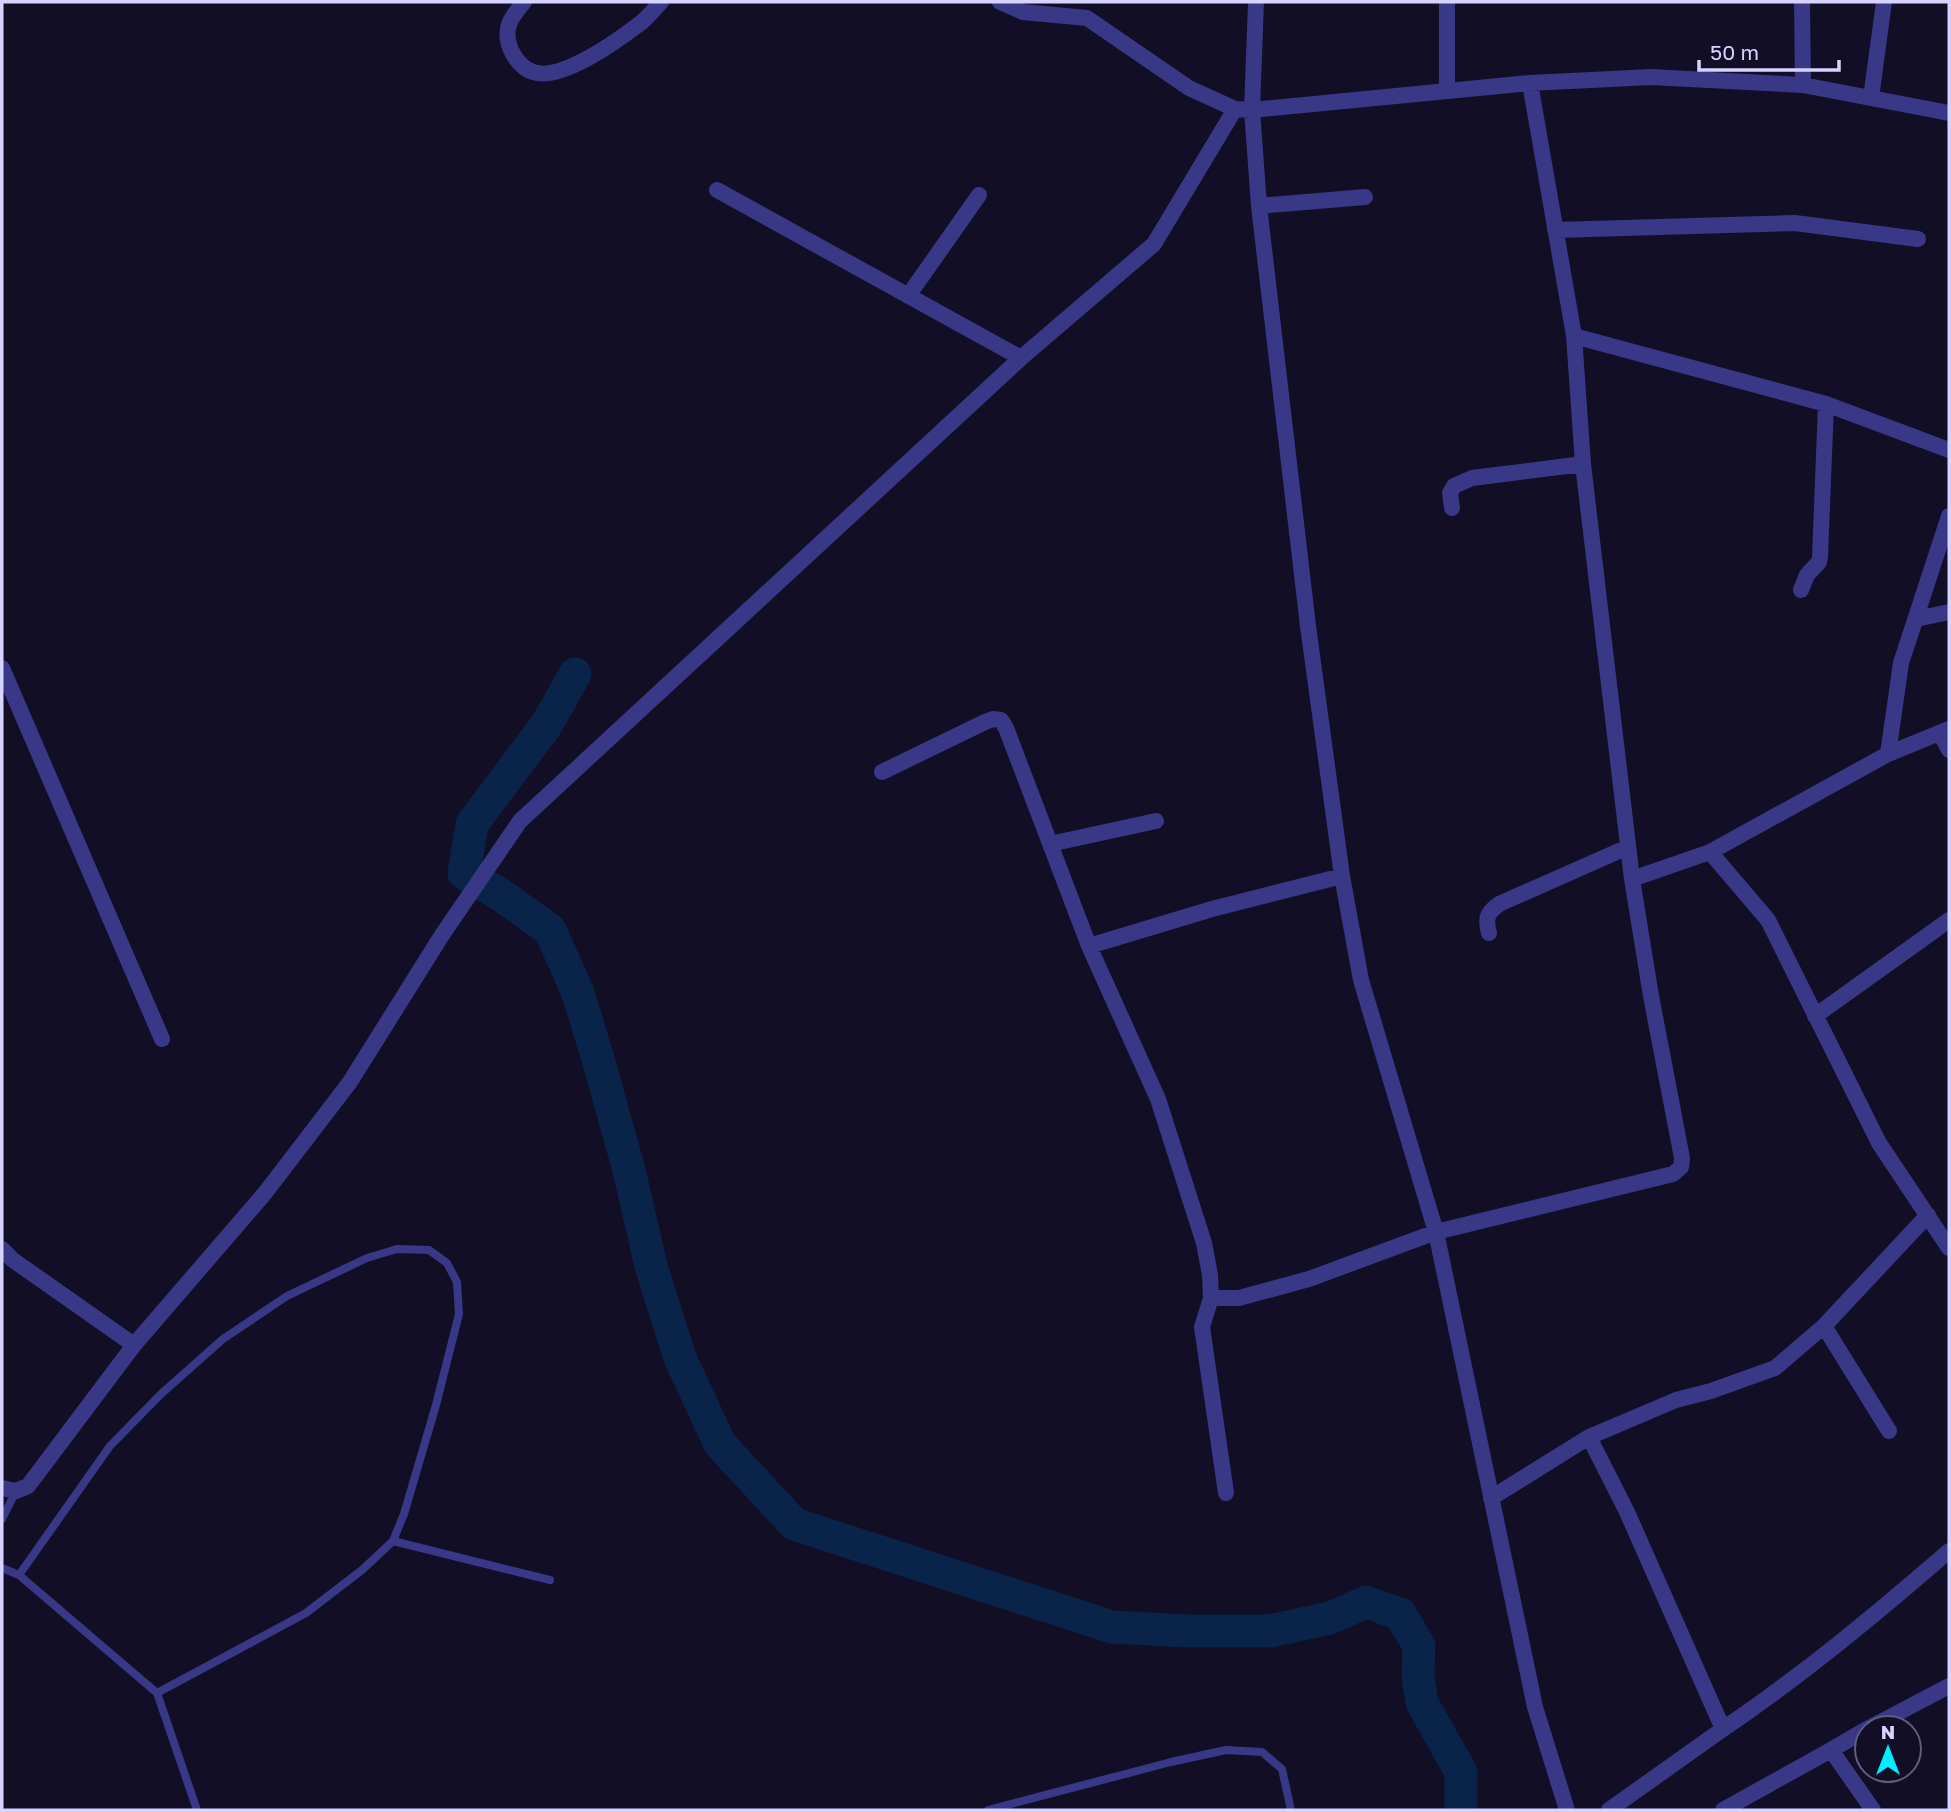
<svg xmlns="http://www.w3.org/2000/svg" width="1951" height="1812" font-family="'Golos Text',sans-serif">
  <style>
    .lines { fill: none; stroke-linecap: round; stroke-linejoin: round }
    .river { stroke: #0a2349; stroke-width: 33 }
    .service { stroke: #383886; stroke-width: 8 }
    .minor { stroke: #383886; stroke-width: 16 }
  </style>
  <rect width="100%" height="100%" fill="#110e26"/>
  <g class="lines">
    <path class="river" d="M575 674 547 724 472 824 464 873 501 895 550 930 578 993 598 1059 629 1170 651 1266 680 1358 720 1444 794 1524 1112 1627 1186 1631H1270L1330 1618 1366 1602 1400 1614 1419 1646 1418 1678 1422 1703 1461 1772V1810"/>
    <path class="service" d="M2 1519 16 1491
      M393 1541 550 1580
      M2 1568 19 1575 157 1693 197 1810
      M19 1575 110 1446 161 1394 223 1339 287 1296 367 1258 397 1249 429 1250 447 1263 457 1282 459 1314 436 1405 404 1514 393 1541 362 1570 306 1613 157 1693
      M988 1810 1171 1762 1226 1750 1262 1752 1282 1769 1291 1810"/>
    <path class="minor" d="M524 2C511 17 502 29 511 50 515 59 523 69 533 72 560 82 617 41 638 25 647 19 654 9 661 2
      M1000 2 1023 12 1087 18 1189 88 1235 109 1252 110 1530 83 1651 77 1803 85 1949 113
      M1256 2 1252 110 1259 206 1308 626 1342 876 1361 980 1436 1232 1535 1707 1567 1810
      M1447 2V91
      M1802 2 1803 85
      M1871 98 1884 2
      M717 190 1021 358
      M1259 206 1365 197
      M1555 230 1795 223 1918 239
      M908 296 979 195
      M1574 336 1826 404 1949 450
      M1452 508 1450 493 1454 486 1472 478 1583 464
      M1801 590 1807 575 1819 562 1820 557 1826 404
      M1916 619 1949 612
      M2 668 162 1039
      M1940 733 1949 750
      M1888 754 1901 663 1949 516
      M882 772 985 722 993 719 1001 720 1006 728 1089 946 1212 909 1342 876
      M1050 844 1156 821
      M1710 852 1768 920 1879 1143 1949 1248
      M1632 879 1710 852 1888 754 1949 729
      M1489 933C1485 918 1487 913 1499 904L1628 847
      M1089 946 1158 1099 1204 1243 1210 1275 1211 1298 1202 1327 1226 1493
      M1815 1016 1949 920
      M2 1249 13 1260 134 1345
      M1211 1298H1239L1309 1279 1436 1232 1673 1174 1681 1167 1682 1158 1651 996 1632 879 1583 464 1574 336 1530 83
      M1824 1326 1889 1431
      M1589 1437 1627 1512 1723 1729 1609 1810
      M2 1488 16 1491 28 1486 134 1345 265 1193 350 1082 442 935 520 821 1021 358 1154 244 1235 109
      M1491 1498 1589 1437 1676 1400 1711 1391 1775 1368 1824 1326 1928 1215
      M1869 1728 1949 1686
      M1723 1729C1803 1675 1876 1614 1949 1551
      M1831 1750 1867 1729
      M1723 1810 1831 1750 1873 1810"/>
  </g>
  <rect width="1951" height="1812" fill="none" stroke="#d7d3ff" stroke-width="7"/>
  <g transform="translate(1888 1749)"><circle r="33" fill="#110e26" stroke="#605d7d" stroke-width="2"/>
  <path d="M0-5L12 26L0 18L-12 26Z" fill="#00eefe"/>
  <text y="-10" font-size="19" font-weight="bold" text-anchor="middle" fill="#d7d3ff">N</text>
  </g>
  <path d="M1699 60v10h140v-10" fill="none" stroke="#d7d3ff" stroke-width="3.5"/>
  <text x="1710" y="60" font-size="21" fill="#d7d3ff" stroke="#110e26" stroke-width="5" paint-order="stroke">50 m</text>
</svg>
